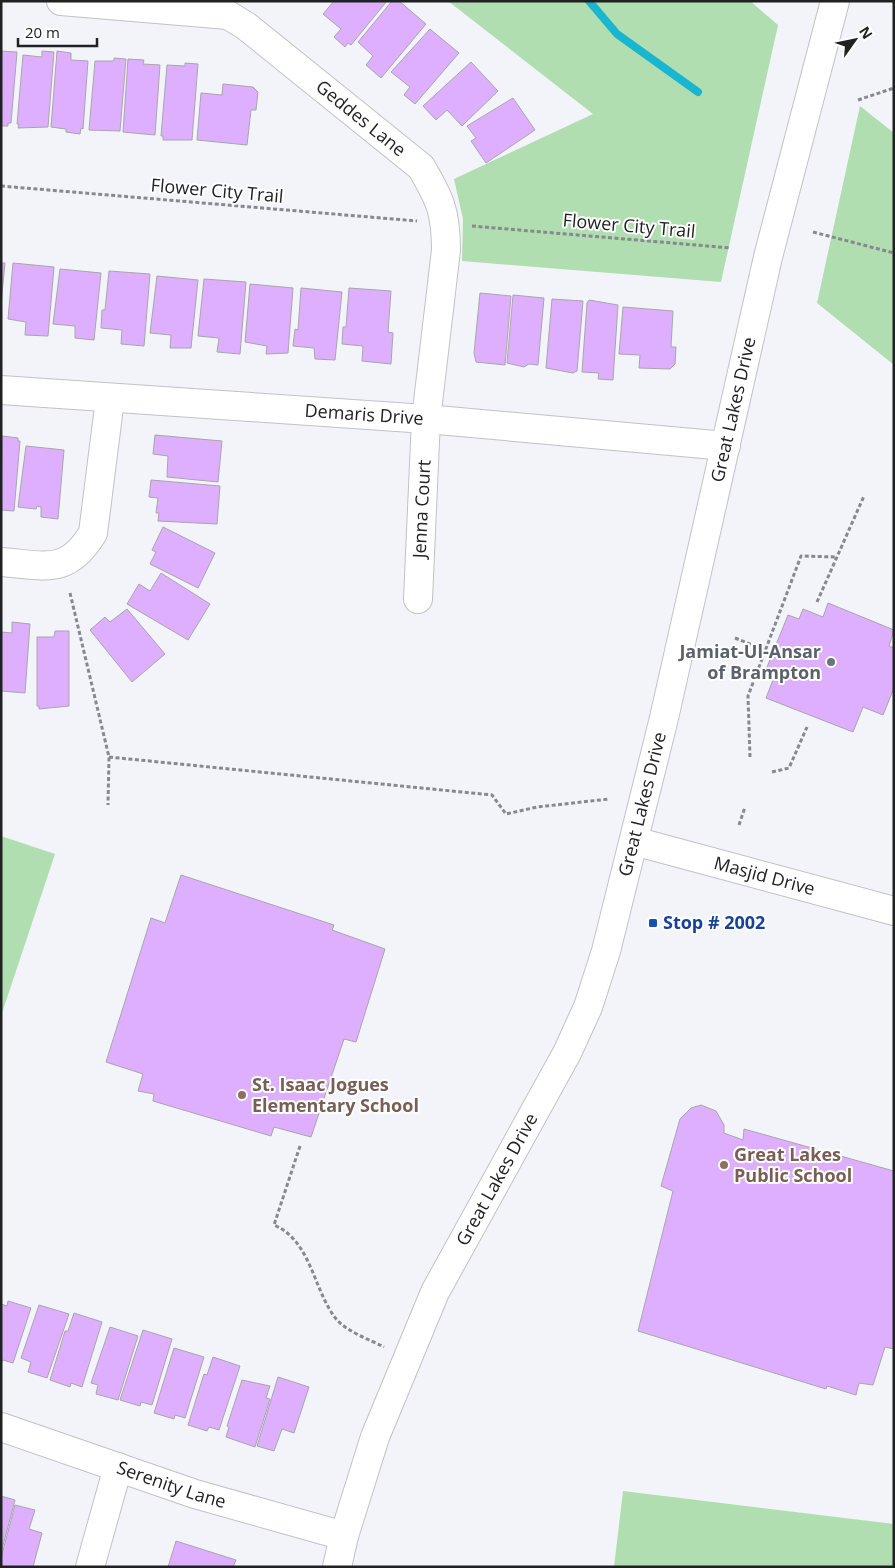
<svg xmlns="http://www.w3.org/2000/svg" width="895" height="1568" font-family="'Open Sans',sans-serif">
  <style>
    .green { fill: #b0deb0 }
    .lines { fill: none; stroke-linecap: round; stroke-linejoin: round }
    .stream { stroke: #1ab5ce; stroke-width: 8 }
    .building { fill: #dfafff; stroke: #a8a5aa }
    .minor-casing { stroke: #c0c2c6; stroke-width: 30 }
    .path { stroke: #88898d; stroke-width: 3; stroke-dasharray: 4 2.5; stroke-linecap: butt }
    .minor { stroke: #fff; stroke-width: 28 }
    .worship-dot { fill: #6b7280; stroke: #fff; stroke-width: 2 }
    .transit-dot { fill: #1a4fb4; stroke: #fff; stroke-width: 2 }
    .education-dot { fill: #8d6e63; stroke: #fff; stroke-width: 2 }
    .labels { text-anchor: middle; stroke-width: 4; stroke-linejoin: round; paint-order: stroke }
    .street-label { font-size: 18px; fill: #202123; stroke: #fff }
    .worship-label { font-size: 18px; font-weight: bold; fill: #5b616d; stroke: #fff; text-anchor: end }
    .transit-label { font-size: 18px; font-weight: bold; fill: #164399; stroke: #fff; text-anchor: start }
    .education-label { font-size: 18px; font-weight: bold; fill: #785e54; stroke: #fff; text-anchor: start }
  </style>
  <rect width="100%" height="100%" fill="#f2f4f9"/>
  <path class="green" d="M448 1H750L778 25 721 282 462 261 463 219 454 179 593 114Z
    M860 106 894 133V365L817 303Z
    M1 836 55 854 1 1016Z
    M623 1491 894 1524V1567H614Z"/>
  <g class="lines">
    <path class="stream" d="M589 1 617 34 698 92"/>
  </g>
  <path class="building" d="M334 1H387L351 45 348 43 345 47 334 37 341 29 323 14Z
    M392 1H399L426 24 381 78 366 65 373 56 358 42Z
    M430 29 459 53 415 104 404 95 410 87 391 72Z
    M1 51 17 52 11 123H8V126H1Z
    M42 51 54 52 48 127 18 128 19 124H17L23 55 42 57Z
    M57 51 71 53V60L88 61 83 129 81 128 80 134 66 132V129L51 127Z
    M114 58 126 59 120 131 89 130 95 61H114Z
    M128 59 144 60 143 64 160 65 155 135 123 132Z
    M471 62 498 91 462 126 447 110 436 120 423 106Z
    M185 63 198 64 192 140H163V136H161L167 65 185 66Z
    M223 84 253 87 258 92 256 110H251L247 145 197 140 201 93 222 95Z
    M513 98 535 130 486 163 471 141 476 138 467 126Z
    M1 263H5L1 304Z
    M13 263 54 267 48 336 25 335 26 322 8 319Z
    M60 269 101 273 94 340 75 338V326L53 324Z
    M109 271 150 274 144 346 121 344 122 330 101 328 102 310H105Z
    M157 276 198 280 191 348H170L171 335 150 333Z
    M204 279 246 282 240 354 217 352 219 338 198 336Z
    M250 284 293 288 288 353 266 354 267 346 245 342Z
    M301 288 342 292 335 360 315 359 314 348 293 346 295 329 298 330Z
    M349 288 391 291 388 332 393 333 391 364 362 361 363 346 342 344 343 327H346Z
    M480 293 511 296 505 365 476 362 474 353Z
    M513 295 544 298 538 365 529 364 524 367 507 363Z
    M552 299 583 301 577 371 573 373 546 368Z
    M589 300 618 305 613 380 598 379 599 373 582 372 587 303Z
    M623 307 673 311 671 347H676L675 364 670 369 639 368 640 355 619 354Z
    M155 435 222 441 218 482 167 477 168 456 153 454Z
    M2 436 18 438V441H20L14 511 1 510Z
    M26 446 64 450 58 519 41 517V507L37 506 36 509 18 507Z
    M151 480 220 486 217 524 158 521 159 513H156L158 498 149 497Z
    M163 527 215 553 198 588 150 564 156 552 152 550Z
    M161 573 210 604 188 640 127 604 139 584 150 591Z
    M828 603 894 630 889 646 894 648V688L883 715 863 707 853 732 766 698 773 680 763 677 788 615 799 619 803 609 823 617Z
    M127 609 165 654 132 682 90 630 105 617 110 622Z
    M12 622 30 624 25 693 1 691V632L12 633Z
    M55 631H69V706L39 709V706H37V637H54Z
    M181 875 334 925 332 930 385 949 356 1042 344 1039 311 1137 274 1127 271 1136 153 1101 154 1094 138 1091 143 1074 106 1062 151 918 165 923Z
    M701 1105 716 1111 724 1125V1133L743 1140 744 1129 894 1171V1349L885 1347 873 1385 859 1383 856 1395 827 1386 826 1389 638 1331 673 1191 661 1186 680 1119 691 1108Z
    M8 1301 31 1308 13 1363 3 1360 1 1363V1304L7 1306Z
    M39 1305 69 1314 47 1378 28 1372 31 1362 21 1358Z
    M74 1313 102 1322 82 1387 71 1383 70 1387 50 1380 65 1331H68Z
    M110 1327 138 1336 118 1400 96 1394 98 1385 91 1383Z
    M143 1330 172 1339 152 1405 141 1402 140 1406 120 1400Z
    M174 1348 204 1357 185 1418 175 1415 174 1419 154 1413Z
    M213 1357 240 1366 219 1430 209 1427 207 1431 188 1425 204 1374 207 1375Z
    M278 1377 309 1387 294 1433 282 1429 274 1451 257 1446Z
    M242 1380 270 1386 266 1398 270 1399 255 1447 226 1437 229 1427 227 1426Z
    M1 1496 15 1500 1 1553Z
    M15 1505 35 1510 29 1529 42 1533 33 1567H1V1558Z
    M176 1541 236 1560 233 1567H168Z"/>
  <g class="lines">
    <defs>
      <g id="minor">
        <path id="s1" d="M61 1 228 15 246 26 421 167C440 199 446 212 446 250L426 419 418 599"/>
        <path id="s2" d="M1 390 426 419 726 446"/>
        <path d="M1 562C45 565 67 576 93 533L110 399"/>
        <path id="s3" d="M634 841 894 911"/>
        <path id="s4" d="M1 1427 195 1494 344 1536"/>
        <path d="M90 1567 118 1467"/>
        <path id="s5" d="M337 1567 344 1536 375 1437 435 1292 567 1053 588 1007 606 951 664 718 768 257 835 1"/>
      </g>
    </defs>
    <use href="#minor" class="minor-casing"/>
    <path class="path" d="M858 100 894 88
      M1 186 417 221
      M472 226 731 248
      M813 232 894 253
      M70 593 109 757 108 805
      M817 602 864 496
      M735 638 765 650
      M109 757 492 795 506 814 537 807 609 799
      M750 757 748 696 801 556 837 557
      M772 772 789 768 807 727
      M739 825 745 807
      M300 1146 274 1225C312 1241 313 1291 337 1320 348 1332 370 1340 384 1347"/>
    <use href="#minor" class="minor"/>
  </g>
  <circle class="worship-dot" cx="831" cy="662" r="5"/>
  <rect class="transit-dot" x="648" y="918" width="10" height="10" rx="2.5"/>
  <g class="education-dot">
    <circle cx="242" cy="1095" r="5"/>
    <circle cx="724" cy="1165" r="5"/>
  </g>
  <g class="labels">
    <g class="street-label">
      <text dy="6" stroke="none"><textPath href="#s1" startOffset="336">Geddes Lane</textPath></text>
      <text transform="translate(217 191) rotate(5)" y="6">Flower City Trail</text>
      <text transform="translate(629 226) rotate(5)" y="6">Flower City Trail</text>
      <text dy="6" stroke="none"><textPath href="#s5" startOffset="1231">Great Lakes Drive</textPath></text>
      <text dy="6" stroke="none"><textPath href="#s2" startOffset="364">Demaris Drive</textPath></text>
      <text transform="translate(422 509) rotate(-87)" y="6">Jenna Court</text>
      <text dy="6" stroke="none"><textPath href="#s5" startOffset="826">Great Lakes Drive</textPath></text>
      <text dy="6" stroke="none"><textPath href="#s3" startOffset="135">Masjid Drive</textPath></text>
      <text dy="6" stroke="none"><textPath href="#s5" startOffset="421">Great Lakes Drive</textPath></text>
      <text dy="6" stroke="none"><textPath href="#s4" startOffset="180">Serenity Lane</textPath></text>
    </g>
    <g class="worship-label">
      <text x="821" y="658">Jamiat-Ul-Ansar<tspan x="821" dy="21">of Brampton</tspan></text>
    </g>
    <g class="transit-label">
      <text x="663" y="929">Stop # 2002</text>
    </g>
    <g class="education-label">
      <text x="252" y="1091">St. Isaac Jogues<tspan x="252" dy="21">Elementary School</tspan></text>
      <text x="734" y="1161">Great Lakes<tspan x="734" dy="21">Public School</tspan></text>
    </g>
  </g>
  <rect width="895" height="1568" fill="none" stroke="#202123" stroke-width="5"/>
  <g transform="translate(855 40) rotate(57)" stroke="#ffffff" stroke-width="4" paint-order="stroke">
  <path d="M0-4L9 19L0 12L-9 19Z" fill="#202123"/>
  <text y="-8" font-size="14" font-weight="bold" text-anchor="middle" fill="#202123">N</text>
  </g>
  <path d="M18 38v8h79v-8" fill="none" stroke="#202123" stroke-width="2.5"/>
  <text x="25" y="38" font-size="15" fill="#202123" stroke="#ffffff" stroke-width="4" paint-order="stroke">20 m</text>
</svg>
